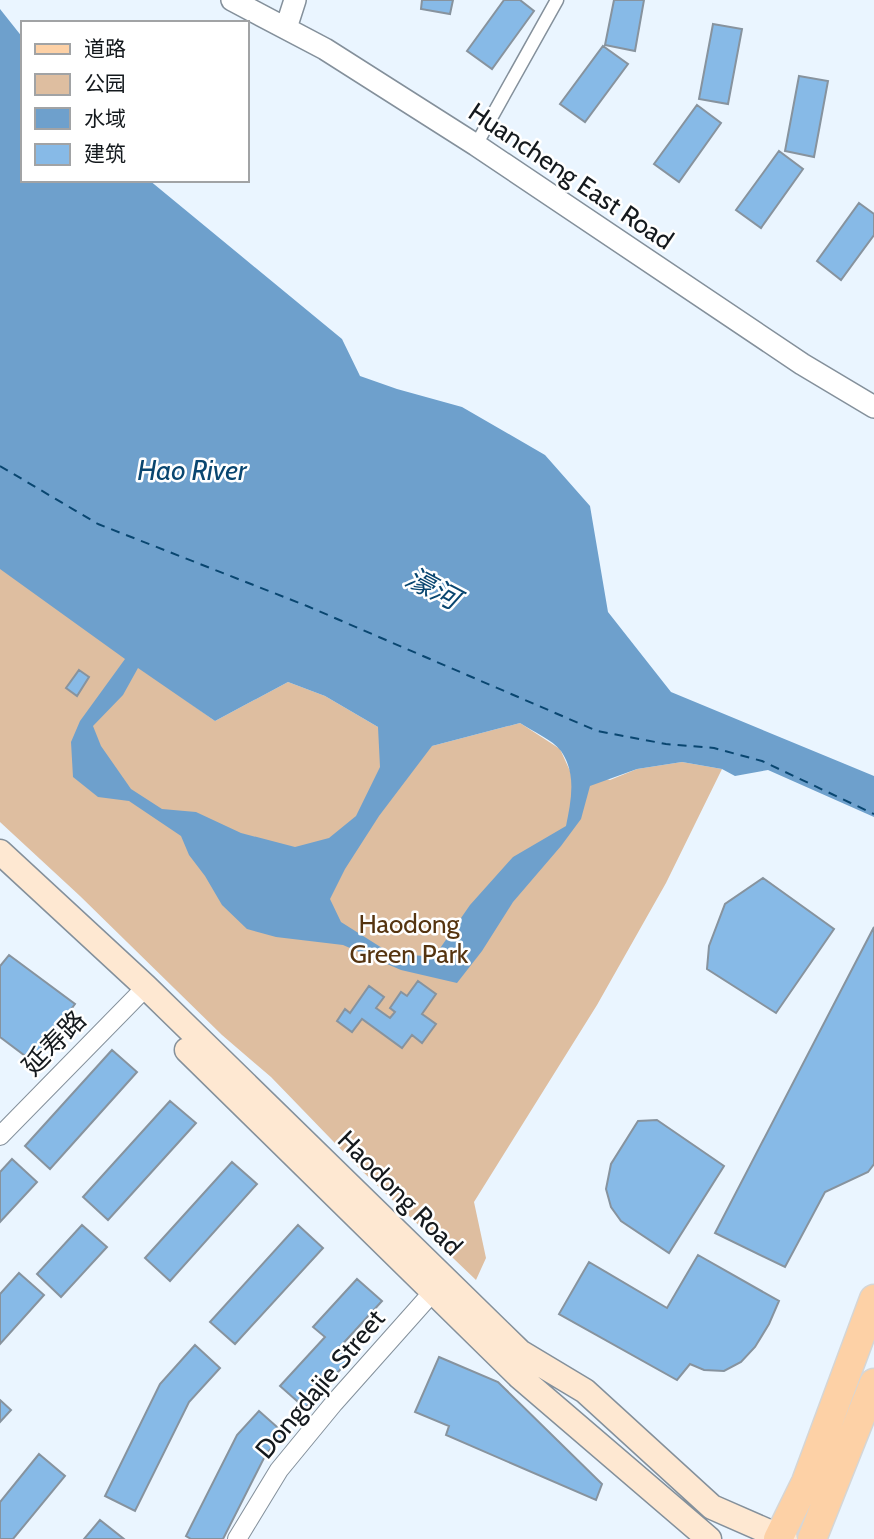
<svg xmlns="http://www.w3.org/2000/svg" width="874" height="1539" font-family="Cabin,'Noto Sans SC',sans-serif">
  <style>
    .green { fill: #debea0 }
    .water { fill: #6ea0cc; fill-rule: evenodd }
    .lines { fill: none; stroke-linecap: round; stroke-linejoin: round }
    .ferry { stroke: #094670; stroke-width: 2; stroke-dasharray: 9 7; stroke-linecap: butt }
    .building { fill: #87bae7; stroke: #87939e; stroke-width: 2 }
    .pedestrian-casing { stroke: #84909b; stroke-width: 15 }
    .minor-casing { stroke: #84909b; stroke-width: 20 }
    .tertiary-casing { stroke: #84909b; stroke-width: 24 }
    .secondary-casing { stroke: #84909b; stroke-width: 27 }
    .primary-casing { stroke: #d5d6d6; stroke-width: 31 }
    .pedestrian { stroke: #fff; stroke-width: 12 }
    .minor { stroke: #fff; stroke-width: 18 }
    .tertiary { stroke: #fff; stroke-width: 21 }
    .secondary { stroke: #fee8d2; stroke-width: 24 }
    .primary { stroke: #fdd1a6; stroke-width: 28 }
    .labels { text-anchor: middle; stroke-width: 5; stroke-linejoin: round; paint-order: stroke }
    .street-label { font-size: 26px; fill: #14191d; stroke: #fff }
    .park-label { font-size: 26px; fill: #553410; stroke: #fff }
    .water-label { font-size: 28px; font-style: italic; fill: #094670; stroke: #fff }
  </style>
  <rect width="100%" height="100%" fill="#eaf5ff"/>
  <path class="green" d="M0 568 215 721 288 682 325 696 378 727 432 746 520 723 560 749 570 771 610 780 637 769 682 762 722 769 666 883 597 1005 474 1202 486 1258 476 1280 360 1169 271 1077 222 1035 80 896 0 822Z"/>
  <path class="water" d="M0 9 23 38V180H149L342 339 360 376 397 389 462 407 545 455 590 506 608 612 671 692 874 776V817L768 770 735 776 722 769 682 762 637 769 590 786 581 819 561 846 513 902 482 951 457 983 401 970 343 945 276 937 247 929 222 905 205 876 189 855 181 836 129 801 98 797 73 777 71 742 80 721 125 659 0 569ZM138 668 215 721 288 682 325 696 378 727 380 767 356 816 329 838 295 847 241 833 196 812 162 809 131 789 101 746 93 726 123 695ZM520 723C532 731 553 740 561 751 577 774 571 801 566 826L513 857 470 905 434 957 390 953 341 922 330 899 345 869 379 816 432 746Z"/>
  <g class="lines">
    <path class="ferry" d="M0 466 98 524 307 606 597 731 666 744 714 748 762 761 874 814"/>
  </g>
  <path class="building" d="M422 0H453L450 14 421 9Z
    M504 0H520L534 11 492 69 467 51Z
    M614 0H644L635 51 605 45Z
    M713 24 742 29 728 104 699 99Z
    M603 46 628 64 585 122 560 104Z
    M799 76 828 81 814 157 785 151Z
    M697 105 721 123 679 182 654 164Z
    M779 151 803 169 761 228 736 210Z
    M859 203 874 214V235L841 280 817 261Z
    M79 670 89 677 77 696 66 688Z
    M763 878 834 929 776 1013 707 969 709 946 725 904Z
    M874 927V1164L868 1172 825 1192 785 1267 715 1233Z
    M9 955 75 1004 32 1061 0 1037V966Z
    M418 981 436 994 422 1014 436 1024 422 1043 412 1035 402 1048 362 1019 352 1032 337 1021 345 1009 350 1013 369 986 384 997 376 1008 390 1018 395 1012 390 1008 401 992 407 996Z
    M112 1050 137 1072 50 1169 25 1146Z
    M170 1101 196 1123 108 1220 83 1197Z
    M657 1120 724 1166 669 1253 621 1221 611 1207 606 1189 611 1164 638 1121Z
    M12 1159 37 1182 0 1222V1172Z
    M232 1162 257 1184 170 1281 145 1258Z
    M82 1225 107 1247 61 1297 37 1274Z
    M298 1225 323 1248 235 1344 210 1322Z
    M698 1255 779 1301 769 1324 755 1347 741 1362 724 1371 704 1370 690 1364 677 1380 559 1314 589 1262 667 1308Z
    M19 1273 44 1295 0 1344V1294Z
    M357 1279 382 1301 338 1349 349 1360 305 1408 280 1386 325 1337 313 1327Z
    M195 1345 220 1368 189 1402 135 1511 105 1496 160 1384Z
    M439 1357 498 1382 602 1484 596 1500 446 1435 449 1426 415 1412Z
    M0 1400 11 1410 0 1422Z
    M259 1411 285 1434 266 1454 223 1539H191L186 1536 237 1435Z
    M39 1454 65 1476 13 1539H0V1502Z
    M100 1520 124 1539H84Z"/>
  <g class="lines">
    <defs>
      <path id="pedestrian" d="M476 145 557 0"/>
      <path id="minor" d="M0 1136 146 987
        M237 1539 279 1470 334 1403 439 1285"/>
      <path id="tertiary" d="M232 0 325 49 476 145 802 364 874 407
        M286 28 295 0"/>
      <path id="secondary" d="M0 852 146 987 520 1352 585 1391 712 1507 785 1539
        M187 1050 520 1377 709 1539"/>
      <path id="primary" d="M778 1539 806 1482 874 1299
        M812 1539 874 1383"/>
    </defs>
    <use href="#pedestrian" class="pedestrian-casing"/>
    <use href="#minor" class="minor-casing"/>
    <use href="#tertiary" class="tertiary-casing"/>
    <use href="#secondary" class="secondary-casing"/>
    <use href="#primary" class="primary-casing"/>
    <use href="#pedestrian" class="pedestrian"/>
    <use href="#minor" class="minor"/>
    <use href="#tertiary" class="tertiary"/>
    <use href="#secondary" class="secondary"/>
    <use href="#primary" class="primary"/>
  </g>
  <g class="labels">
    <g class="street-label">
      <text transform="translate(571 176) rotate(34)" y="9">Huancheng East Road</text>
      <text transform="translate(54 1043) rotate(-46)" y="9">延寿路</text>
      <text transform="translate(400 1193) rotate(45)" y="9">Haodong Road</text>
      <text transform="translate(320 1384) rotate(-50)" y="9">Dongdajie Street</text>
    </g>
    <g class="park-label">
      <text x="409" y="933">Haodong<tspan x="409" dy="30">Green Park</tspan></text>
    </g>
    <g class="water-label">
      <text x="192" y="480">Hao River</text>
      <text transform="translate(433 588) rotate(28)" y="10">濠河</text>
    </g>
  </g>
  <rect x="21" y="21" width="228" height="161" fill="#ffffff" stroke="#a1a3a5" stroke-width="2"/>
  <rect x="35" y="44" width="35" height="10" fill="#fdd1a6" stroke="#a1a3a5" stroke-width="2"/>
  <text x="84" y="56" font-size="21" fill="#14191d">道路</text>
  <rect x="35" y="74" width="35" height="21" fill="#debea0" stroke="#a1a3a5" stroke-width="2"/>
  <text x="84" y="91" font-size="21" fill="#14191d">公园</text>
  <rect x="35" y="108" width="35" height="21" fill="#6ea0cc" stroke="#a1a3a5" stroke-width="2"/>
  <text x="84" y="126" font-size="21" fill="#14191d">水域</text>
  <rect x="35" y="144" width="35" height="21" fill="#87bae7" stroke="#a1a3a5" stroke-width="2"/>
  <text x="84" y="161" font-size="21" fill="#14191d">建筑</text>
</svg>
